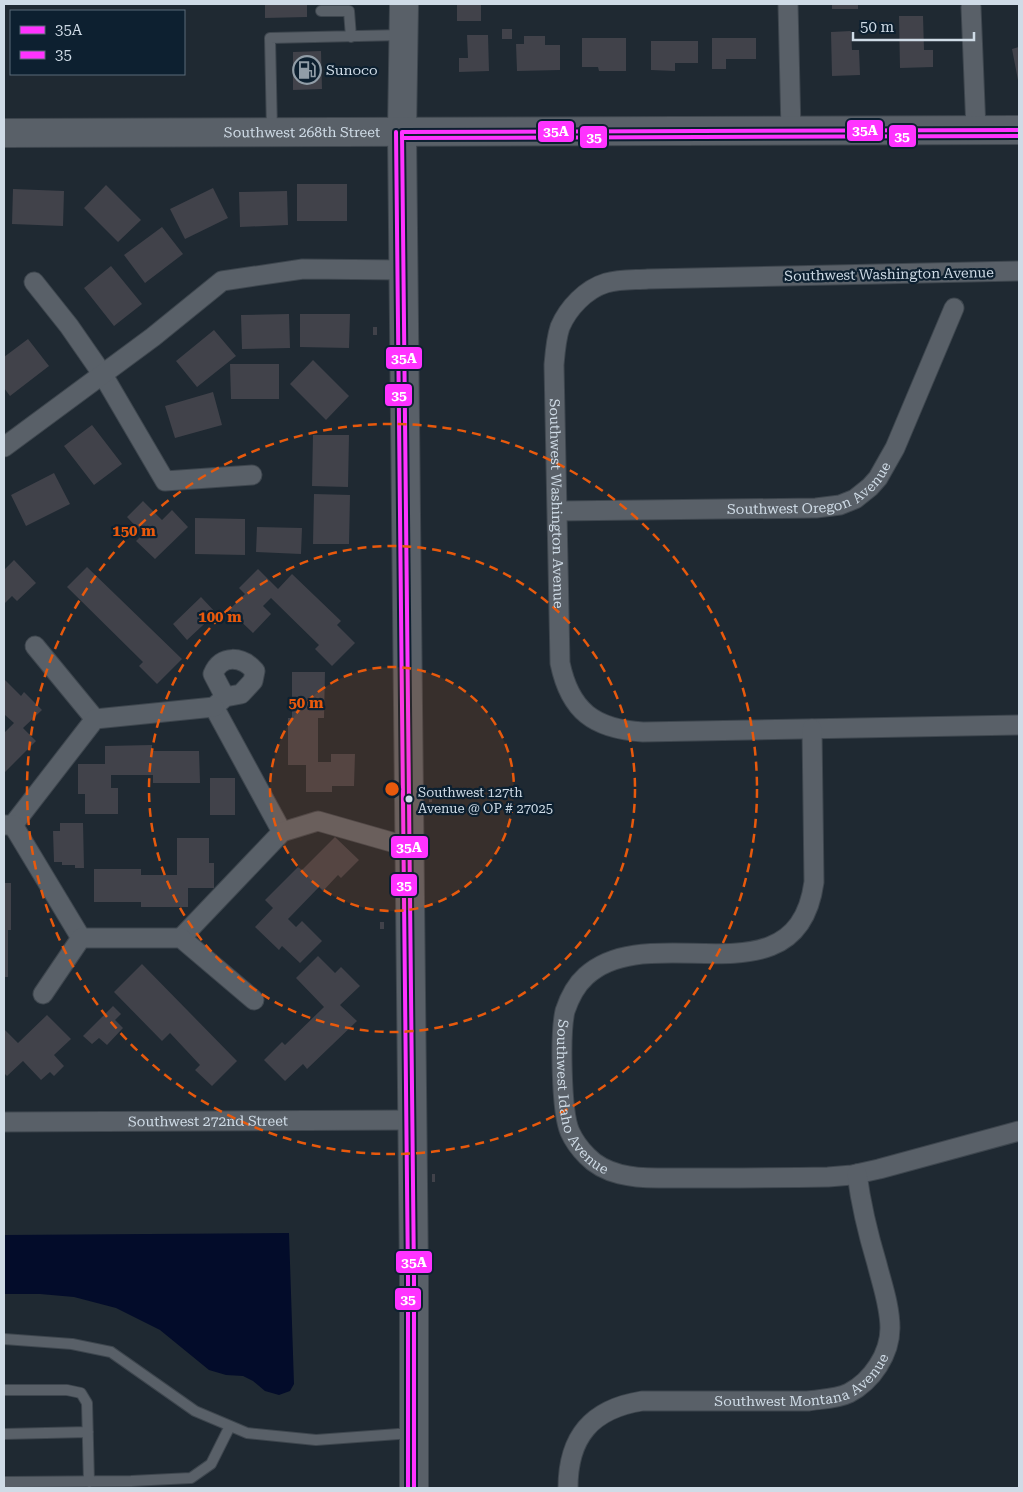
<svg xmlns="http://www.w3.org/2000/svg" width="1023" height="1492" font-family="'Roboto Serif',serif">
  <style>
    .water { fill: #030c2a }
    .building { fill: #41424a }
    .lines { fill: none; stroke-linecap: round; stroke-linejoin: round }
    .lane-casing { stroke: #3e464e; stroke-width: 12 }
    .street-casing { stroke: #3e464e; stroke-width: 21 }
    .secondary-casing { stroke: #3e464e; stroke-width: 30 }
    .lane { stroke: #596068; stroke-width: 10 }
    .street { stroke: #596068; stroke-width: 19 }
    .secondary { stroke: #596068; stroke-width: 28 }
    .bus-1-casing { stroke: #0d2030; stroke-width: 8 }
    .bus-2-casing { stroke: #0d2030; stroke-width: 8 }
    .bus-1 { stroke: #f3f; stroke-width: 4 }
    .bus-2 { stroke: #f3f; stroke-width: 4 }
    .ring { fill: none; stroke: #e8590c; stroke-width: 2.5; stroke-dasharray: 9 6 }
    .bus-dot { fill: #cfdbe6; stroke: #0d2030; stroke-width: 2 }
    .labels { text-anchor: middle; stroke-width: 4.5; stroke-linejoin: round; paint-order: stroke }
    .bus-label { font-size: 13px; fill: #cfdbe6; stroke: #0d2030; text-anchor: start }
    .poi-label { font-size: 14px; fill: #cfdbe6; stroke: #0d2030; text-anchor: start }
    .street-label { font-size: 14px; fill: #cfdbe6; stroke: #0d2030 }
    .centre { fill: #e8590c; stroke: #0d2030; stroke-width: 2.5 }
    .ring-label { font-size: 15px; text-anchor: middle; font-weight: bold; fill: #e8590c; stroke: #0d2030; stroke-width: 4.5; stroke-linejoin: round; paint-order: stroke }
    .line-badge { stroke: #0d2030; stroke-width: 2 }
    .badge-label { font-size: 14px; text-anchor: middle; font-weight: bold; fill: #fff }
  </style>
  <rect width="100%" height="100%" fill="#1f2932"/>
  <path class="water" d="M289 1233 294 1384 290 1391 279 1395 265 1391 253 1381 243 1376 226 1375 209 1370 160 1330 116 1308 74 1297 40 1294H4V1235Z"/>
  <path class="building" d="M265 4H307V17L265 18Z
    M457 4H481V21H457Z
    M832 4H858V9H832Z
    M899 16H923L924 50H933V67L900 68Z
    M502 29H512V39H502Z
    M851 31 852 50H859L860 75 832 76 831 32Z
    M467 35H488L489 71 459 72V58H468Z
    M524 36H545V45H560V70L517 71 516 44H524Z
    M582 38H626V71H599L598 67H582Z
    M712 38H756V59H726V69H712Z
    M651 41H698V63H675V71L651 70Z
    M1019 47V79L1018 80 1012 49Z
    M321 51 322 89 293 90V52Z
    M297 184H347V221H297Z
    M106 185 141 220 118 242 84 208Z
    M213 188 228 218 185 239 170 209Z
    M13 189 64 191 63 226 12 224Z
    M287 191 288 225 240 227 239 192Z
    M162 227 183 254 145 283 124 255Z
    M111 266 142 304 114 326 84 288Z
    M289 314 290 348 242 349 241 315Z
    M300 314H350L349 348 300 347Z
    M373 327H377V335H373Z
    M214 330 236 356 197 387 176 361Z
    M28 339 49 366 10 396 4 388V357Z
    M313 360 349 396 326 420 290 384Z
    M230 364H279V399H231Z
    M213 392 222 425 175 438 165 406Z
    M92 425 122 464 94 485 64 446Z
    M313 435H349L348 487 312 486Z
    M54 473 70 504 26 526 11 495Z
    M314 494 350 495 349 544H313Z
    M143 501 162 520 172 510 188 527 155 559 136 541 143 534 127 517Z
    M195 518 245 519V555L195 554Z
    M257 527 302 528 301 554 256 552Z
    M14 560 36 583 17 601 12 596 4 604V570Z
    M87 567 182 659 157 684 139 666 143 662 67 587Z
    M258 569 278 589 292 574 341 621 337 625 355 643 332 666 315 649 319 645 271 598 263 606 271 614 253 633 229 610 245 594 239 588Z
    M201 597 216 613 187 640 173 624Z
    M292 672H325L324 718H318V762H331V754H355L354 786H332V792H306V765H288V718H292Z
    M4 679 21 696 24 692 42 710 23 728 36 741 4 773V733L14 723 5 715 4 716Z
    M152 745V751H199L200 783H153V775H111V788H118V814H85V794H78V764H105V746Z
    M210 778H235V815H210Z
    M429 794H432V802H429Z
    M60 823H83L84 868H75V865H62V862H54L53 831H60Z
    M335 837 359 860 341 878 338 875 323 891 319 887 288 919 296 927 302 921 322 941 300 963 282 946 279 950 255 927 273 908 265 900 298 867 302 870Z
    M177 838H209V863H214V888H188V907H141V902H94V869H141V875H177Z
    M4 883H11V930H8V977H4Z
    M380 922H384V929H380Z
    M318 956 335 973 341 967 360 986 340 1005 357 1021 307 1069 303 1064 285 1081 264 1060 282 1042 285 1045 324 1007 296 978Z
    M142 964 237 1061 212 1086 195 1070 200 1065 170 1033 162 1041 114 992Z
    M113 1006 121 1014 115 1020 123 1028 107 1045 99 1038 92 1044 83 1036Z
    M47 1015 71 1039 54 1055 64 1066 54 1076 50 1072 41 1080 23 1061 7 1076 4 1073V1029L18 1043Z
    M432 1174H435V1182H432Z"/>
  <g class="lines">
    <defs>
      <path id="lane" d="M321 11H349L351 37
        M272 131 270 38 402 35
        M4 1339 72 1344 111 1352 195 1411 247 1433 316 1440 412 1433
        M4 1390H67L81 1393 87 1403 89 1482
        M4 1434 88 1432
        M4 1482 131 1481 191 1478 211 1464 230 1426"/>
      <g id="street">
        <path d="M788 4 791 131"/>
        <path d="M971 7 976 130"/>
        <path id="s1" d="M1019 271 648 279C634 280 620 279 606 283 586 289 568 308 560 327 556 339 555 353 554 365L560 663C570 711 594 729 643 732L1019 725"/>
        <path d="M34 282 69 326 103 375 165 481 252 475"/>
        <path d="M4 447 153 337 222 281 303 269 404 270"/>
        <path id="s2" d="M558 511 816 508 840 505 855 499 870 487 878 478 895 448 954 308"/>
        <path d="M35 646 95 719"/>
        <path d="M225 697 213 674C221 654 242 656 255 671L253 681 241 694 225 697 214 707 282 832"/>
        <path id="s3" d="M812 729 814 882C797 1008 651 916 586 976 576 985 569 999 565 1011 560 1033 561 1112 570 1132 574 1141 580 1149 587 1156 605 1175 633 1178 658 1178 714 1178 771 1178 828 1177L852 1175 879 1169 1019 1131"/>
        <path d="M4 825H13L95 719 214 707"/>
        <path d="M13 825 81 938"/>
        <path d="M181 938 282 832 318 821 409 847"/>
        <path d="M43 994 81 938H181L254 1000"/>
        <path id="s4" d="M4 1122 412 1120"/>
        <path id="s5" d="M568 1488C568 1437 591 1409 642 1401H808C821 1399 837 1399 849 1393 872 1381 890 1354 890 1328 890 1306 882 1284 877 1264 868 1234 861 1205 857 1174"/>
      </g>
      <g id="secondary">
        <path d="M404 4 402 132 414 1278V1488"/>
        <path id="s6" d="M4 133 1019 130"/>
      </g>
    </defs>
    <use href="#lane" class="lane-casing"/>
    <use href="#street" class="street-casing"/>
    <use href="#secondary" class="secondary-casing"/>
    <use href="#lane" class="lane"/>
    <use href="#street" class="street"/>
    <use href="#secondary" class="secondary"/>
    <defs>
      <path id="bus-1" d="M402 132 414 1278V1488
        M402 132 1019 130"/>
      <path id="bus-2" d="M396 132 408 1278V1488
        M402 138 1019 136"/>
    </defs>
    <use href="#bus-1" class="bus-1-casing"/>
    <use href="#bus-2" class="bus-2-casing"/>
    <use href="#bus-1" class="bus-1"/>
    <use href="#bus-2" class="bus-2"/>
  </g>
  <circle cx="392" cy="789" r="122" fill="#e8590c" fill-opacity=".12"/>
  <g class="ring">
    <circle cx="392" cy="789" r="122"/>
    <circle cx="392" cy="789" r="243"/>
    <circle cx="392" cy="789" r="365"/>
  </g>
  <defs>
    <symbol id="fuel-ring" viewBox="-11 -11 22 22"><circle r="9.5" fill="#0d2030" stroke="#919da7" stroke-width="1.5"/><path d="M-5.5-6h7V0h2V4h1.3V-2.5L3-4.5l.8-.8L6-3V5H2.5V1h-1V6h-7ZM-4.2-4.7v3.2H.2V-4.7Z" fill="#919da7"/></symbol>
  </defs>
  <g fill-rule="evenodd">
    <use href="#fuel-ring" x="291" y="54" width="32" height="32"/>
  </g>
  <circle class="bus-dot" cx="409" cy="799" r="4.5"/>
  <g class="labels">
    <g class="bus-label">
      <text x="418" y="797">Southwest 127th<tspan x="418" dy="16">Avenue @ OP # 27025</tspan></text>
    </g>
    <g class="poi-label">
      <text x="326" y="75">Sunoco</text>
    </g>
    <g class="street-label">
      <text dy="5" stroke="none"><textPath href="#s6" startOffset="298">Southwest 268th Street</textPath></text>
      <text transform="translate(889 274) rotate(-1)" y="5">Southwest Washington Avenue</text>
      <text dy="5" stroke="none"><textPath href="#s2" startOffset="258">Southwest Oregon Avenue</textPath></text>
      <text dy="5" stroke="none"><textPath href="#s1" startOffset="656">Southwest Washington Avenue</textPath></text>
      <text dy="5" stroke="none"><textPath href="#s3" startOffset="559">Southwest Idaho Avenue</textPath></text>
      <text dy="5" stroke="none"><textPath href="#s4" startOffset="204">Southwest 272nd Street</textPath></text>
      <text dy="5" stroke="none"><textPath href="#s5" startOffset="294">Southwest Montana Avenue</textPath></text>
    </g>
  </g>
  <circle cx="392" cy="789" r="8" class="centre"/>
  <g class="ring-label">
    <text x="134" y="536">150 m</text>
    <text x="220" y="622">100 m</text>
    <text x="306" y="708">50 m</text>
  </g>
  <g class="line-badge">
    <rect x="846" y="119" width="38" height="23" rx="5" fill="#f3f"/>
    <rect x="537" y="120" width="38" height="23" rx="5" fill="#f3f"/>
    <rect x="888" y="124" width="29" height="24" rx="5" fill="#f3f"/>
    <rect x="579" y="125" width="29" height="24" rx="5" fill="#f3f"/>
    <rect x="385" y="346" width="38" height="24" rx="5" fill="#f3f"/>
    <rect x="384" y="383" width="29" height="24" rx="5" fill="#f3f"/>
    <rect x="390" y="835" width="39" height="24" rx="5" fill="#f3f"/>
    <rect x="390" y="873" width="28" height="24" rx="5" fill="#f3f"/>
    <rect x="395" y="1250" width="38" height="24" rx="5" fill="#f3f"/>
    <rect x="394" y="1287" width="28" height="24" rx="5" fill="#f3f"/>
  </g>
  <g class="badge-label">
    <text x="865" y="135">35A</text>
    <text x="556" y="136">35A</text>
    <text x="902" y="141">35</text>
    <text x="594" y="142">35</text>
    <text x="404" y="363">35A</text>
    <text x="399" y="400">35</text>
    <text x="409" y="852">35A</text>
    <text x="404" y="890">35</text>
    <text x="414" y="1267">35A</text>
    <text x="408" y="1304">35</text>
  </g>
  <rect width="1023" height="1492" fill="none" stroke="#cfdbe6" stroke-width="10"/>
  <rect x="10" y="10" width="175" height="65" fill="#0d2030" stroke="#5b6b79"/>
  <rect x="20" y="26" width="25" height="8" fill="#ff33ff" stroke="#5b6b79"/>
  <text x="55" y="35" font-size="15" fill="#cfdbe6">35A</text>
  <rect x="20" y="51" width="25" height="8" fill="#ff33ff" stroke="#5b6b79"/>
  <text x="55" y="60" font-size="15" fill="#cfdbe6">35</text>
  <path d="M853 32v8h121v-8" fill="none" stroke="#cfdbe6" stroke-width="2.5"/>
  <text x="860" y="32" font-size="15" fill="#cfdbe6" stroke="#0d2030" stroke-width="4" paint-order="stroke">50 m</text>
</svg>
